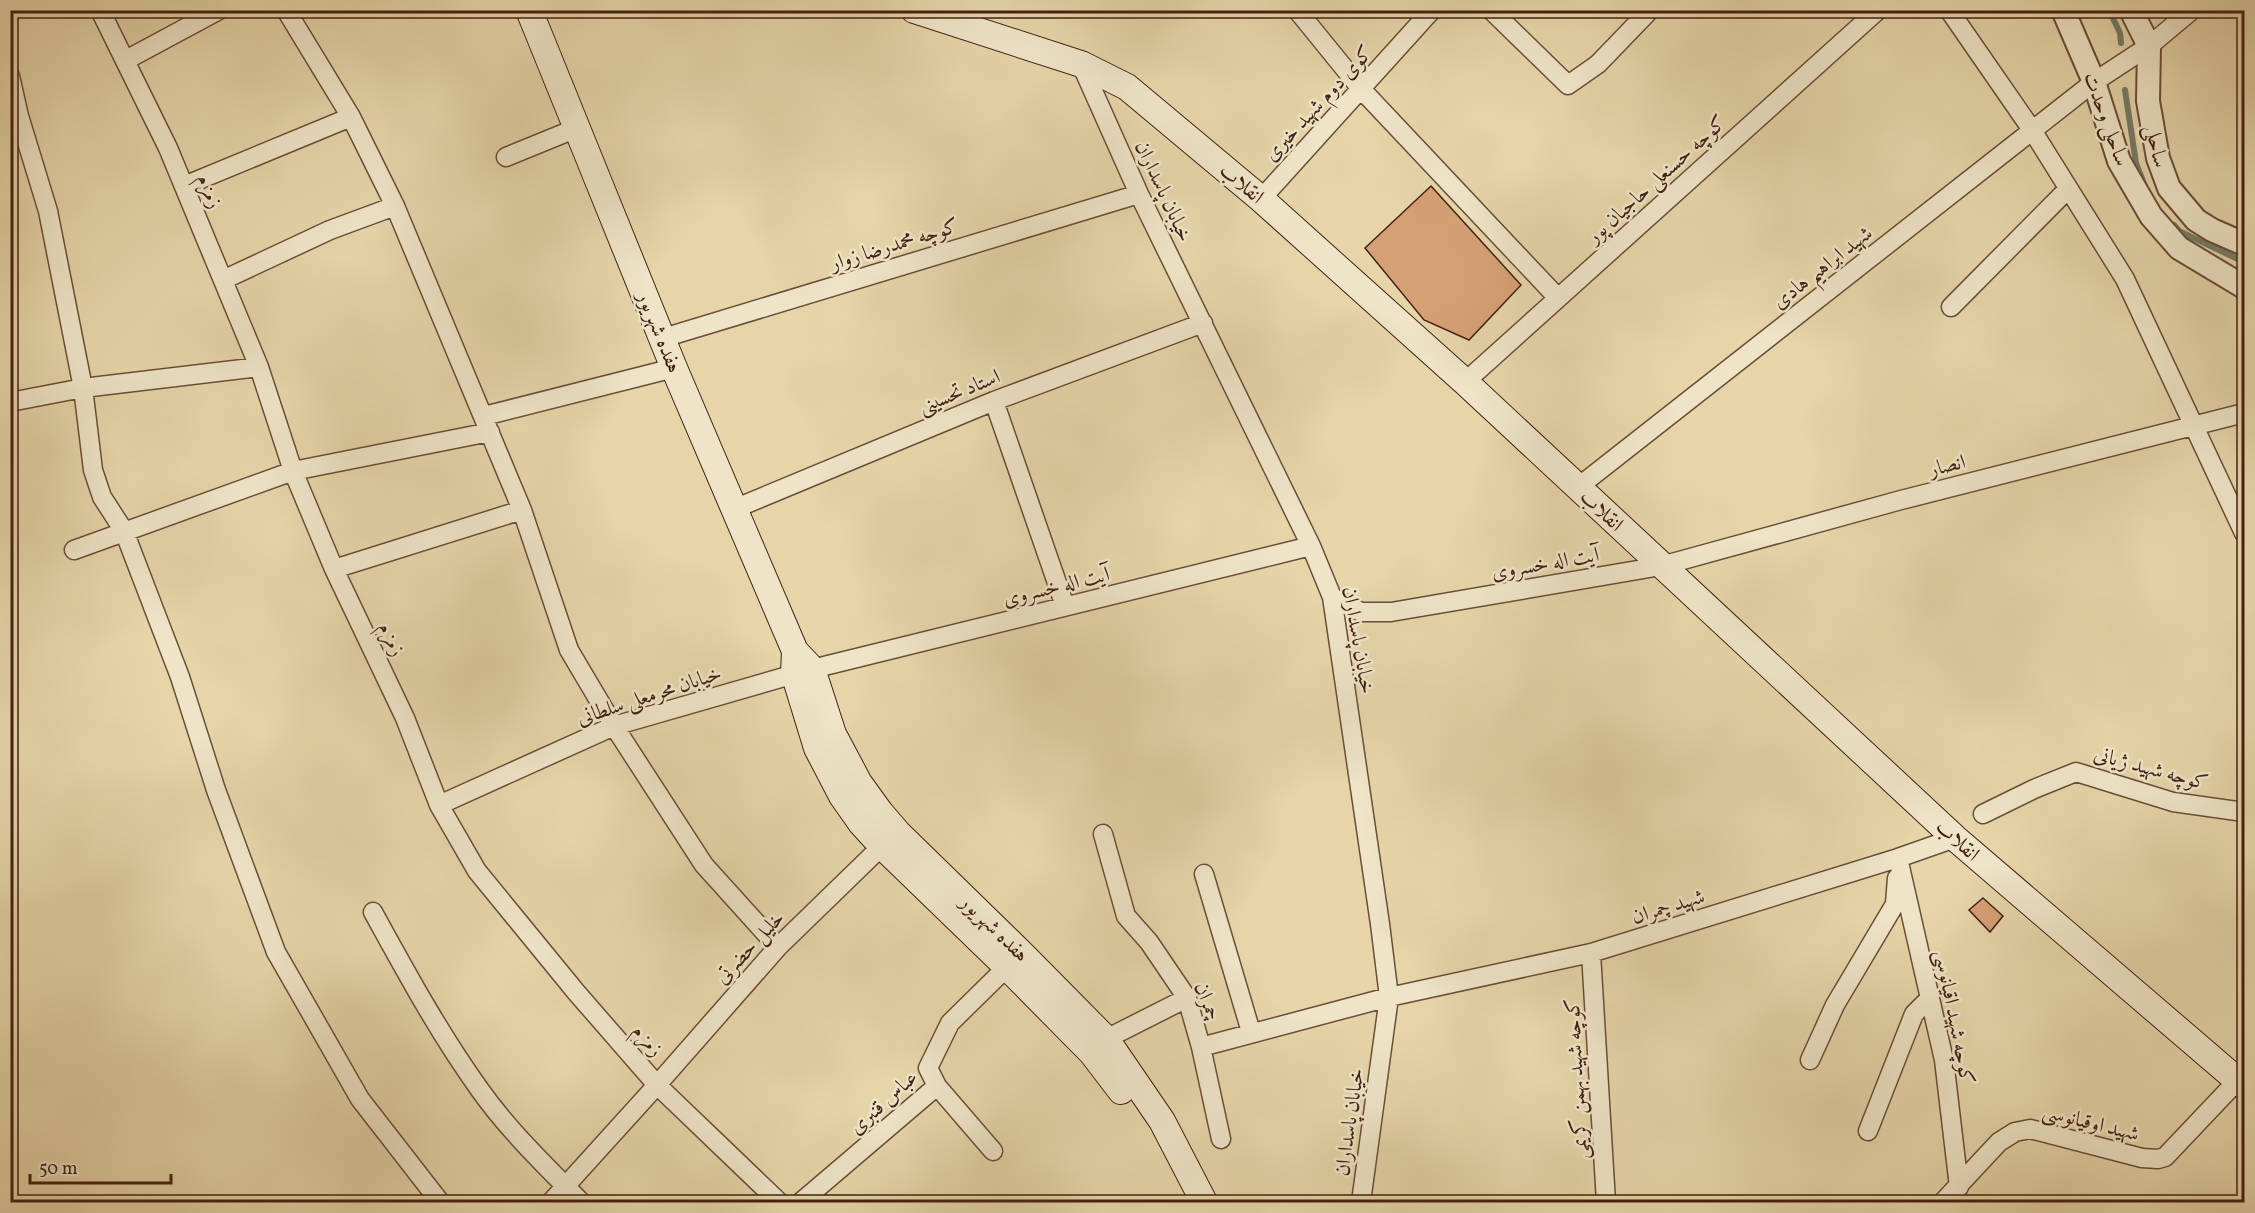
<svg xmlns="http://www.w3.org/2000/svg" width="2255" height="1213" font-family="Vollkorn,Amiri,serif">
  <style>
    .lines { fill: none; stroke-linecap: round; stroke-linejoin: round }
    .stream { stroke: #767c69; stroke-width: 6 }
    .building { fill: #d5a075; stroke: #442013; stroke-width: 1.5 }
    .minor-casing { stroke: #6c4d38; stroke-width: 21 }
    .tertiary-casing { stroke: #6c4d38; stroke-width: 26 }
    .secondary-casing { stroke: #442013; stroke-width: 28 }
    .minor { stroke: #eee4c7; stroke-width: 18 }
    .tertiary { stroke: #eee4c7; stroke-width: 22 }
    .secondary { stroke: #eee4c7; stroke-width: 26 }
    .labels { text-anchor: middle; stroke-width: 5; stroke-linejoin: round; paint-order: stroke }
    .street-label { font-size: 21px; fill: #442013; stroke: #eee4c7 }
  </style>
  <rect width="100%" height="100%" fill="#e5d5a9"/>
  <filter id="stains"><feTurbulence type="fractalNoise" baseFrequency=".00333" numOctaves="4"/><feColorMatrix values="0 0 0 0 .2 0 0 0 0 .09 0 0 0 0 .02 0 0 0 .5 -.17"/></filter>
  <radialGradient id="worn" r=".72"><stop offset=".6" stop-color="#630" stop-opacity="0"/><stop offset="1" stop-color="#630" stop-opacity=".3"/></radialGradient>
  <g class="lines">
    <path class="stream" d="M2109 10 2120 33 2121 43
      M2125 90 2136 163 2145 186
      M2174 225 2179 231 2244 262"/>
  </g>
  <path class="building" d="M1431 186 1521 285 1469 340 1424 320 1365 248Z
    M1983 898 2003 916 1990 932 1969 910Z"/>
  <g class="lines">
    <defs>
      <path id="minor" d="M100 10 168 148 259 367 293 471 334 569 405 718 439 805 477 871 576 992 657 1085 779 1202
        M286 10 351 117 395 206 522 510 569 650 614 726 704 865 778 947
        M1297 10 1362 90 1558 298
        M1491 10 1568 85 1598 64 1650 10
        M1949 10 2032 130 2125 279 2244 533
        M126 60 219 10
        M1081 64 1139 194 1311 546 1332 597 1380 924 1389 997 1361 1202
        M10 76 19 116 48 211 83 388 93 470 102 497 124 531 180 677 216 790 276 952 360 1099 440 1202
        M506 157 577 128
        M184 186 351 117
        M1261 199 1432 10
        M223 280 330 230 395 206
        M1951 307 2068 189
        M663 338 1139 194
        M1465 382 1878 10
        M994 401 1065 606
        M10 402 83 388 259 367
        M484 416 674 368
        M1577 488 2094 82 2149 46 2192 10
        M734 509 994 401 1203 323
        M74 550 293 471 490 432
        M334 569 522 510
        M1332 597 1361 612H1391L1661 566 1901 500 2244 413
        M439 805 614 726 812 669 1311 546
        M1983 814 2034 789 2076 772 2173 802 2244 812
        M1103 834 1126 916 1149 942 1187 998 1201 1047 1389 997 1591 953 1898 858 1955 838
        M1898 858 1944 1060 1959 1187
        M1204 874 1251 1032
        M373 912C406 972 439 1033 480 1090 509 1131 546 1166 581 1202
        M1591 953 1606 1202
        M1106 1039 1187 998
        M1201 1047 1221 1139
        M1810 1060 1835 1005 1895 904 1897 878
        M937 1086 993 1151
        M1868 1131 1914 1014 1930 998
        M551 1202 657 1085 778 947 882 846
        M801 1202 937 1086 928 1068 950 1023 1007 967
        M1943 1202 1999 1142 2015 1132 2030 1129 2142 1158 2158 1159 2165 1157 2238 1080"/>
      <path id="tertiary" d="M2063 10 2094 82 2119 161 2151 216 2179 248 2244 287
        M2131 10 2149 46 2148 101 2158 158 2169 188 2196 220 2212 230 2244 244"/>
      <path id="secondary" d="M529 10 674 368 795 651 812 669 833 734 859 783 880 812 898 833 1023 955 1106 1039 1162 1121 1204 1202
        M914 10 1081 64 1127 87 1261 199 1465 382 1955 838 2244 1086
        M795 651 794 673 817 748 842 796 861 823 882 846 1007 967 1092 1053 1121 1091"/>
    </defs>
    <use href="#minor" class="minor-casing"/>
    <use href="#tertiary" class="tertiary-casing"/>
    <use href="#secondary" class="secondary-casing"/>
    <use href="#minor" class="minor"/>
    <use href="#tertiary" class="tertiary"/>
    <use href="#secondary" class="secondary"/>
  </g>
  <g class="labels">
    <g class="street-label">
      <text transform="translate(1318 103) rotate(-47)" y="7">کوی دوم شهید خیری</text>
      <text transform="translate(2107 119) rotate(70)" y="7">ساحلی وحدت</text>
      <text transform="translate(2157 146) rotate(77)" y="7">ساحلی</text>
      <text transform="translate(1656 179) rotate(-42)" y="7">کوچه حسنعلی حاجیان پور</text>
      <text transform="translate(1242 183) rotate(40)" y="7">انقلاب</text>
      <text transform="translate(210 191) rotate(67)" y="7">زمزم</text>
      <text transform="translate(1164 191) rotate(65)" y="7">خیابان پاسداران</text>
      <text transform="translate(894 244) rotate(-17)" y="7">کوچه محمدرضا زوار</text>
      <text transform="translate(1822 267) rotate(-38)" y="7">شهید ابراهیم هادی</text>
      <text transform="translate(660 332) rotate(68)" y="7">هفده شهریور</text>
      <text transform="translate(959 391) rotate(-22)" y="7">استاد تحسینی</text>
      <text transform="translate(1947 465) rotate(-14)" y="7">انصار</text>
      <text transform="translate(1602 510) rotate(43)" y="7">انقلاب</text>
      <text transform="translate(1545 563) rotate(-10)" y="7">آیت اله خسروی</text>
      <text transform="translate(1056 586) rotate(-14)" y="7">آیت اله خسروی</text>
      <text transform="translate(392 639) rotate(64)" y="7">زمزم</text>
      <text transform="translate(1359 640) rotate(80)" y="7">خیابان پاسداران</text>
      <text transform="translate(649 695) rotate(-18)" y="7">خیابان محرمعلی سلطانی</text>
      <text transform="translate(2151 768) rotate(15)" y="7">کوچه شهید ژیانی</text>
      <text transform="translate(1958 840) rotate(42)" y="7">انقلاب</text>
      <text transform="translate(1668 906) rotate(-17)" y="7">شهید چمران</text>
      <text transform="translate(995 928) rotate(44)" y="7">هفده شهریور</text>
      <text transform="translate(749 947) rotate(-47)" y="7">خلیل حضرتی</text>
      <text transform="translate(1208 1001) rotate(68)" y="7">چمران</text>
      <text transform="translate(1955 1017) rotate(79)" y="7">کوچه شهید اقیانوسی</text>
      <text transform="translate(648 1040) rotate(49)" y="7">زمزم</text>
      <text transform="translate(1576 1079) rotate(-93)" y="7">کوچه شهید بهمن کریمی</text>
      <text transform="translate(883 1102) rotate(-42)" y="7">عباس قنبری</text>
      <text transform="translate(1349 1122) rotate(-82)" y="7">خیابان پاسداران</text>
      <text transform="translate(2091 1122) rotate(14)" y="7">شهید اوقیانوسی</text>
    </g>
  </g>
  <rect width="2255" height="1213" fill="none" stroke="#e5d5a9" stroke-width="36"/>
  <rect x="12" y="12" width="2231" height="1189" fill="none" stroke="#442013" stroke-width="3"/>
  <rect x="18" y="18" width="2219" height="1177" fill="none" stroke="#442013" stroke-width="1.5"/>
  <path d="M30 1174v9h141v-9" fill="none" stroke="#442013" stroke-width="3"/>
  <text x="39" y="1174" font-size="18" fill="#442013" stroke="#eee4c7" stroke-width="4.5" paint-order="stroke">50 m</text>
  <rect width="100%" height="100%" filter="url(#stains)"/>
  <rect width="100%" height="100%" fill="url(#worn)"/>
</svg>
